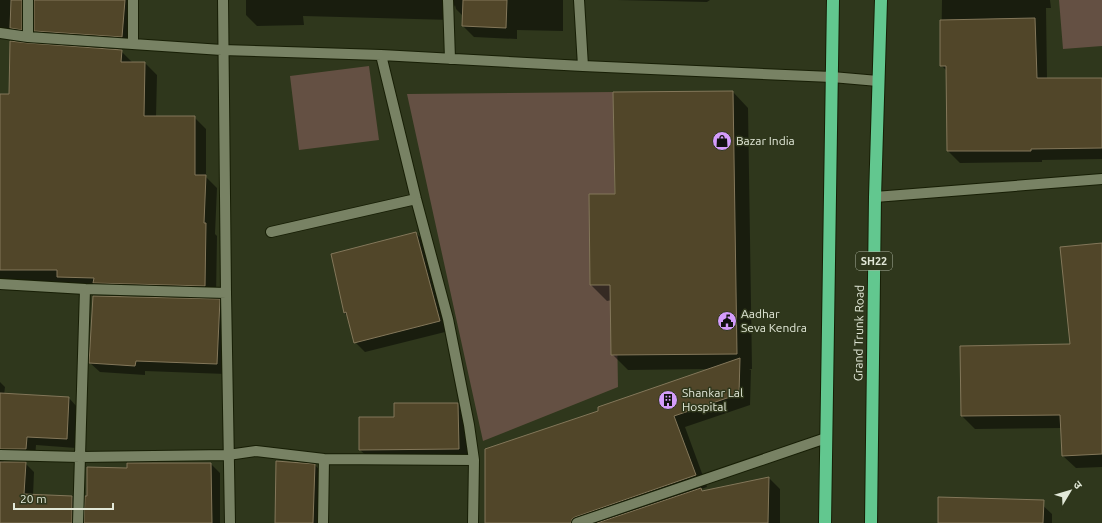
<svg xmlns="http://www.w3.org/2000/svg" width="1102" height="523" font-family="Ubuntu,'Noto Sans Devanagari',sans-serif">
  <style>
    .green { fill: #645043 }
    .shadow { fill: #0007 }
    .building { fill: #514629; stroke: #83775a }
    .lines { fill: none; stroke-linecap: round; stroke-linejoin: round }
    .minor-casing { stroke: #171e05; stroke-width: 12 }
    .highway-casing { stroke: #171e05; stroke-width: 14 }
    .minor { stroke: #788264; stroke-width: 10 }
    .highway { stroke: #62c78f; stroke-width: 12 }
    .labels { text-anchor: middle; stroke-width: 3; stroke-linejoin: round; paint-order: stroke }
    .shield { fill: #2f371c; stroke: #acb3a0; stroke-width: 1 }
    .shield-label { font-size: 11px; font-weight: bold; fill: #e2e8d8 }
    .poi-label { font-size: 12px; fill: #e2e8d8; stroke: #2f371c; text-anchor: start }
    .street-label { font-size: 12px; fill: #e2e8d8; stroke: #2f371c }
  </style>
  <rect width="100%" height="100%" fill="#2f371c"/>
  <path class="green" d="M1059 0H1102V46L1063 49Z
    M369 66 379 140 299 150 290 76Z
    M613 92 618 387 483 441 407 94Z"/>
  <path class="shadow" d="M0 0H135L132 46 45 40 36 31 35 2 31 10 21 37 13 29H0Z
    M246 0H563V31L517 30V39L474 37 463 26V16L456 9 455 5 453 9 452 20 303 16 304 25 257 26 246 15Z
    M617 0H710L707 2Z
    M942 0H1050L1051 8H1046L1047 79H1102V159L1042 160V162L960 163 948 151 947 71 941 65Z
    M121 51 133 63H145L157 75 156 117H194L206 129V177L217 188 215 234 217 236 216 297 69 289 62 282 0 281V95H10Z
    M733 92 748 108 752 369H749L751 370 750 405 685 427 707 487 701 489 703 491 769 478 780 489V523H486L599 412 709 369 628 370 612 354V300L607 301 591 285 616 195Z
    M416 233 426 243 449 331 365 352 355 342 349 317 344 313Z
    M1102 244V467L1076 468 1063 456 1061 428 975 429 962 416 961 347 1071 345Z
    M219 300 229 310 226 374 145 371V375L100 372 90 363Z
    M0 382 5 387 4 395 69 398 78 408 76 448 36 445 35 458 9 457 4 460 3 463H25L34 472 33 496 72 497 81 506V523H0Z
    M458 404 467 414 469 459H370L360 450 395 418Z
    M211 464 220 473V523H86L128 469Z
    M315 465 324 475 322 523H276Z
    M1038 501 1052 514V523H939Z"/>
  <path class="building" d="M11 0H22V30L10 28Z
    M34 0H125L122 37 34 31Z
    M463 0H507L506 28 462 26Z
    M1035 18 1037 78H1102V148L1031 149V151H947L946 66H940V20Z
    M10 41 28 43 122 50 121 62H145L144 116H195V175H206L204 223H206L205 286 93 283 94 278 57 277V270H0V94H9Z
    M733 91 737 354 611 355 610 285H590L589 194H615L613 92Z
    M416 232 440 321 354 343 346 312 344 313 331 254Z
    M1102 243V454L1062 456 1060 415 961 416 960 346 1070 344 1060 247Z
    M93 296 220 299 217 364 136 361 135 366 89 363Z
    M740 358 739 394 674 416 696 475 575 517 572 519 571 523H485V449L598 411V407Z
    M0 393 69 397 67 439 27 437 26 449H0Z
    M394 403H458L459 449 359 450V417H394Z
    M276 461 315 464 313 523H275Z
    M0 462H26L24 494 72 496V523H0Z
    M127 463H211L212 523H84L85 496H87V467L127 468Z
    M769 477 768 523H597L701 488 702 491Z
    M938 497 1044 500 1043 523H938Z"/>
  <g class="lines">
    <defs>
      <path id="minor" d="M133 0V44
        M448 0 450 59
        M579 0 583 66
        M0 33 28 37 222 50 381 55 583 66 832 77 878 81
        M28 37V0
        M381 55 416 199 448 319 469 425 474 460 473 523
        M875 197 1102 179
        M271 232 416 199
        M0 284 85 289
        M226 293 230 523
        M0 455 80 457 228 455 256 451 324 459 474 460
        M78 523 85 289 226 293 223 0
        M323 523 324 459
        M577 523 826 438"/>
      <path id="highway" d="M825 523 833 0
        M871 523 875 197 881 0"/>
    </defs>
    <use href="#minor" class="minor-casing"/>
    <use href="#highway" class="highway-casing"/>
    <use href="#minor" class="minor"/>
    <use href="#highway" class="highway"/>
  </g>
  <defs>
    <symbol id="shop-disc" viewBox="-11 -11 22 22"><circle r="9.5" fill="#d49cfb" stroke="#2f371c"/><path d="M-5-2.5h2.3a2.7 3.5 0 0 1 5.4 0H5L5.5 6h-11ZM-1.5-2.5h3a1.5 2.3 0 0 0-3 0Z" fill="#111"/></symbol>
    <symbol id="civic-disc" viewBox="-11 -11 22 22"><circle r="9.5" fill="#d49cfb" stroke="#2f371c"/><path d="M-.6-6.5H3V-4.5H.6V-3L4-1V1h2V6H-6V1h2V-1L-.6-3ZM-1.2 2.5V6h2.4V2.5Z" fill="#111"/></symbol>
    <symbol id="building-disc" viewBox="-11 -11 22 22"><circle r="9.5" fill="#d49cfb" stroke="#2f371c"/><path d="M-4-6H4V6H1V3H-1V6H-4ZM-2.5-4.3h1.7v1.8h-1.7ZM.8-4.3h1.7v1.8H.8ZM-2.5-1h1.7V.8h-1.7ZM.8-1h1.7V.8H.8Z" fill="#111"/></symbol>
  </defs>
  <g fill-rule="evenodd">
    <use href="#shop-disc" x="711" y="130" width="22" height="22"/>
    <use href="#civic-disc" x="716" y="310" width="22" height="22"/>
    <use href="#building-disc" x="657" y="389" width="22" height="22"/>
  </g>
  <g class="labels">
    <rect class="shield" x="856" y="252" width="36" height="18" rx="3"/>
    <g class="shield-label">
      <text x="874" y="265">SH22</text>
    </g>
    <g class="poi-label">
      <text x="736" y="145">Bazar India</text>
      <text x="741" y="318">Aadhar<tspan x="741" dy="14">Seva Kendra</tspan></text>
      <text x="682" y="397">Shankar Lal<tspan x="682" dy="14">Hospital</tspan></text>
    </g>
    <g class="street-label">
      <text transform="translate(859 333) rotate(-89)" y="4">Grand Trunk Road</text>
    </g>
  </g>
  <g transform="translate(1070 491) rotate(52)" stroke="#2f371c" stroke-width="3" paint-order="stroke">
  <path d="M0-3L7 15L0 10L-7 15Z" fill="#e2e8d8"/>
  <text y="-6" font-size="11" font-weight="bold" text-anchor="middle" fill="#e2e8d8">उ</text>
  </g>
  <path d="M14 503v6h99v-6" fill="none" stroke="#e2e8d8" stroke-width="2"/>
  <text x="20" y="503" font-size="12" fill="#e2e8d8" stroke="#2f371c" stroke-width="3" paint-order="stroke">20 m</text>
</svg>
